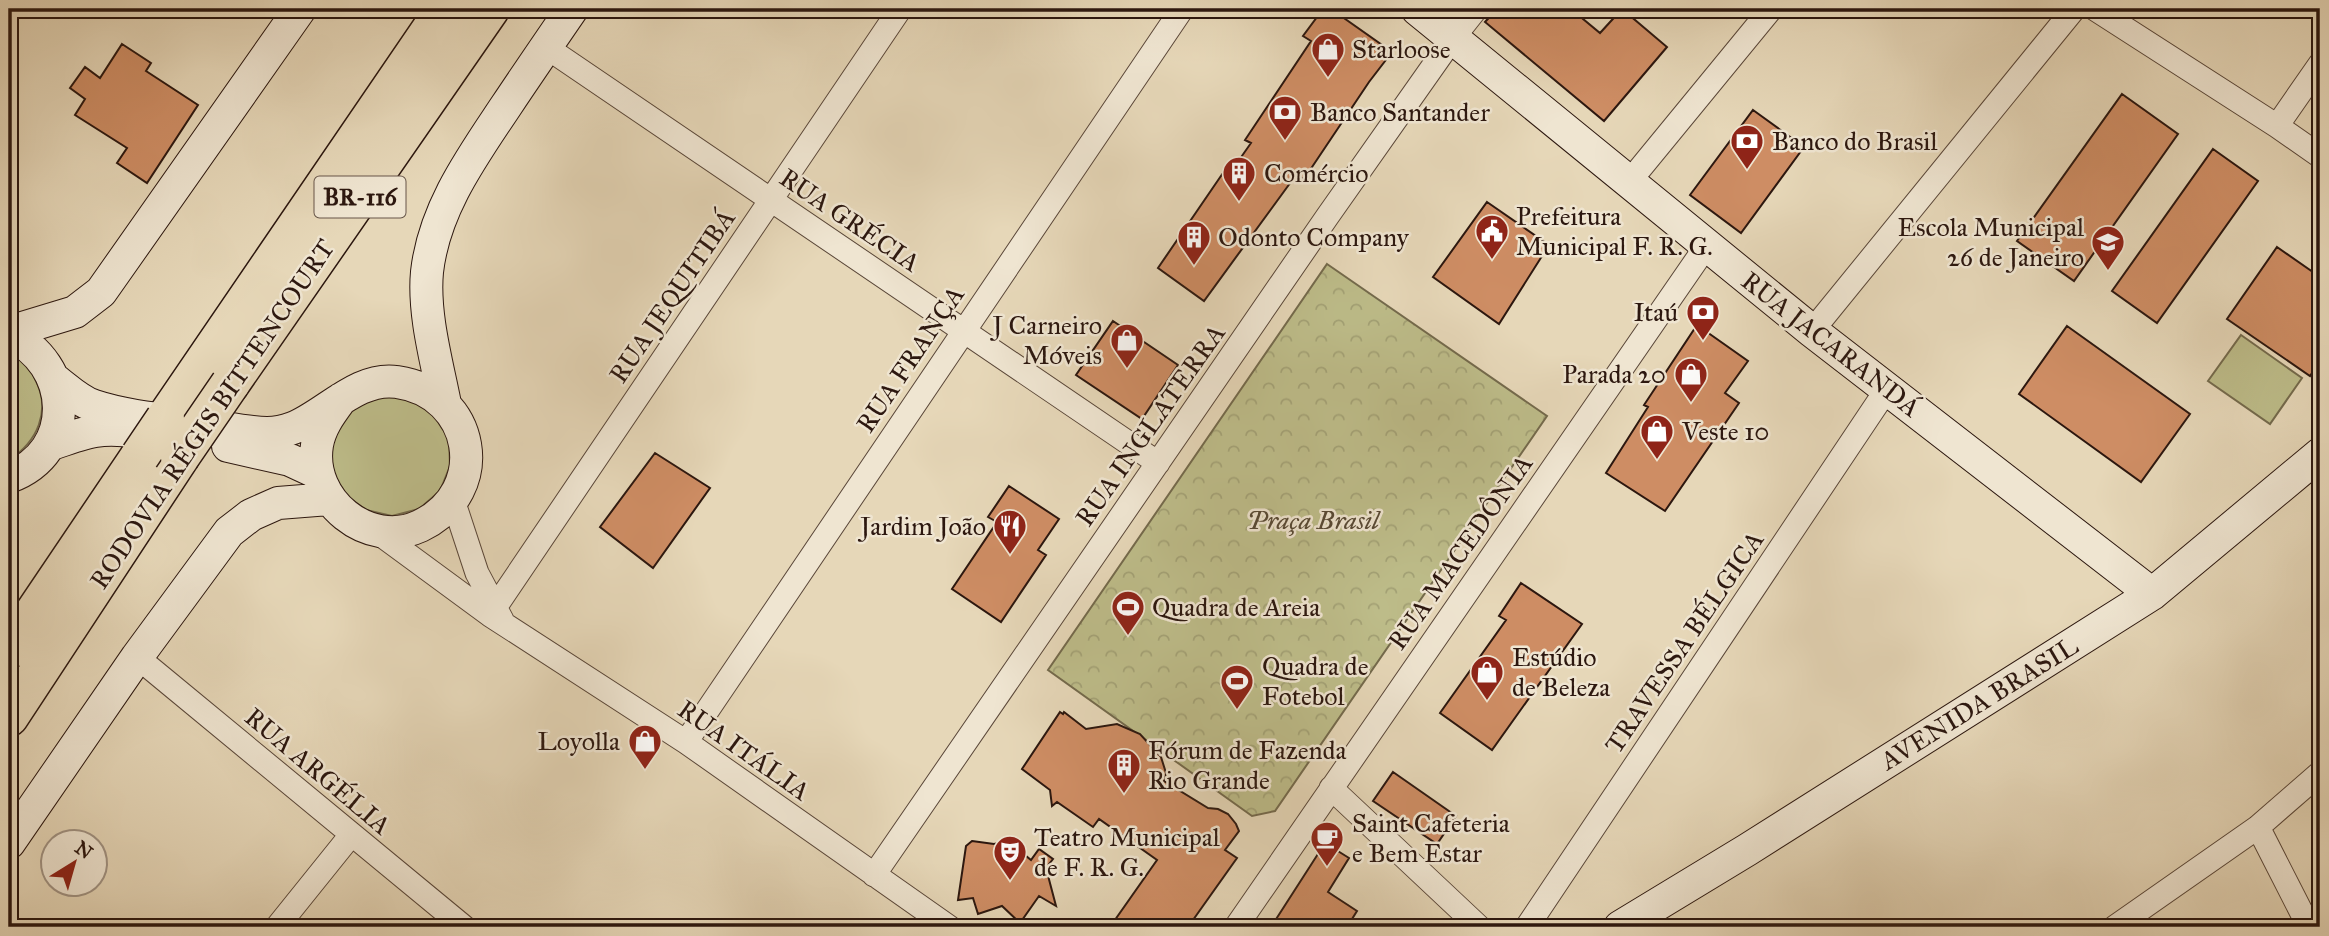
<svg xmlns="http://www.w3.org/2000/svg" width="2329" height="936" font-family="'IM FELL Great Primer',serif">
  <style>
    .green { fill: #bdbc89; stroke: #746a4c; stroke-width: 2 }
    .park { fill: url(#park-crowns); stroke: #746a4c; stroke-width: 2 }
    .building { fill: #ce8d64; stroke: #2c170f; stroke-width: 2 }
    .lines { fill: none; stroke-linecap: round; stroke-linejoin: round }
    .street-casing { stroke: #5a4739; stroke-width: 25 }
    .secondary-casing { stroke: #2c170f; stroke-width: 34 }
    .highway-casing { stroke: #2c170f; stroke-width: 41 }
    .street { stroke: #efe5d1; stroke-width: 23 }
    .secondary { stroke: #efe5d1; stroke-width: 32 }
    .highway { stroke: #e6d7b8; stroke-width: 38 }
    .highway-bridge-casing { stroke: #2c170f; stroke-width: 41; stroke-linecap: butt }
    .highway-bridge { stroke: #e6d7b8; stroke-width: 38 }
    .labels { text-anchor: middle; stroke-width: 5; stroke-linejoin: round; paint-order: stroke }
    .shield { fill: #efe5d1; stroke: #665549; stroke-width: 2 }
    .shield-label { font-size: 24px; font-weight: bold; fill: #2c170f }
    .poi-label { font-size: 26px; fill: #2c170f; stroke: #efe5d1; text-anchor: start }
    .street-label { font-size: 26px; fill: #2c170f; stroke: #efe5d1 }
    .park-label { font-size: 26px; font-style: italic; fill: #584934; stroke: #efe5d1 }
  </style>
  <defs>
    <pattern id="park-crowns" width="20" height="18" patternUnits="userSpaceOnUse" patternTransform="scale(1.75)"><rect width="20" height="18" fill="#bdbc89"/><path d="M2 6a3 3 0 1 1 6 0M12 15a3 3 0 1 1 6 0" fill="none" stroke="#a3a175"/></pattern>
  </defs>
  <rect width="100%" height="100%" fill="#e6d7b8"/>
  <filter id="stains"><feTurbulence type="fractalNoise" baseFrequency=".00286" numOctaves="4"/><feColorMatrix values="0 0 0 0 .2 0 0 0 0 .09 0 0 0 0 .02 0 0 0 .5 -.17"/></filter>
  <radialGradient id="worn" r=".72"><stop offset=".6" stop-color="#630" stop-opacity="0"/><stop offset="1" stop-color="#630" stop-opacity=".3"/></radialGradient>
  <path class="green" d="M2241 335 2302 378 2270 424 2208 381Z
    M9 351C14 355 22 359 27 365 30 368 33 374 35 379 52 411 37 442 9 460Z
    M388 393 427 405 449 439 450 466 440 491 419 509 392 516 366 510 344 494 331 470 330 443 350 408Z"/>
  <path class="park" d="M1327 264 1547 416 1275 811 1252 816 1048 670Z"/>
  <path class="building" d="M1323 9H1331L1392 52 1369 82 1304 179 1296 175 1204 301 1158 268 1225 170 1230 173 1251 143 1245 140 1311 41 1303 36Z
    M1497 9H1571L1600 33 1622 9 1667 47 1604 121 1485 22Z
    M122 44 151 63 146 71 198 105 147 183 117 163 127 148 75 115 85 99 70 88 85 67 100 78Z
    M2122 94 2178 134 2074 281 2017 241Z
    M1753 110 1804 147 1741 233 1690 195Z
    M2213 149 2258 181 2157 323 2112 291Z
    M1487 202 1549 245 1499 324 1433 277Z
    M2277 247 2320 277V361L2310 376 2227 319Z
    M1113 321 1178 365 1142 419 1076 375Z
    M1697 325 1748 361 1725 393 1739 403 1665 511 1606 473 1648 407 1644 405Z
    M2067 326 2190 414 2141 482 2019 394Z
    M655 453 710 488 653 568 600 527Z
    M1009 486 1059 519 1038 550 1046 555 1001 622 952 589 997 522 988 517Z
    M1521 583 1582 624 1492 750 1440 713 1506 620 1499 616Z
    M1060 712 1063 714 1064 712 1086 729 1117 724 1140 734 1161 757 1166 773 1164 781 1208 808 1218 809 1228 814 1236 824 1239 831 1225 850 1237 858 1188 927H1110L1157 860 1099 819 1093 827 1057 802 1052 806 1050 790 1022 769Z
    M1393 772 1456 816 1437 844 1373 801Z
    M972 841 994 844 1008 841 1031 860 1039 849 1053 859 1046 868 1056 906 1039 896 1020 923 1002 906 978 914 973 898 958 900 966 846Z
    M1325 843 1349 858 1328 892 1357 911 1347 927H1271Z"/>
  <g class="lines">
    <defs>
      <path id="street" d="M2095 9 2277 126 2320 156
        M546 47 1158 463
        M2277 126 2320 64
        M1629 182 1771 9
        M1812 331 2074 9
        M453 500 477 573 502 620
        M373 529 490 615 686 742 949 927
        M490 615 900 9
        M137 657 464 927
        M686 742 1182 9
        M1331 788 1479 927
        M2258 827 2309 927
        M874 875 1327 217 1453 38 1476 9
        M277 927 351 835
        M1236 927 1707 245
        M1527 927 1887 389
        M2115 927 2258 827 2320 773"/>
      <path id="secondary" d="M1417 9 1812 331 2152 594
        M9 332 75 312 101 292 300 9
        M9 335C73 363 78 452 9 477
        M55 380C67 389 79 401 94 406 130 418 172 420 209 425 228 428 248 433 267 433 275 433 285 431 293 428 326 415 358 376 397 382 475 393 493 491 420 526 368 550 308 500 317 445 320 427 330 414 341 399
        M445 404C437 363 423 314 427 272 434 209 472 157 506 106 528 73 550 41 572 9
        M49 445C86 432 98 426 139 432
        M228 446 290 460 318 473
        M9 843 137 657 229 532 251 515 278 503 329 499
        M1620 927 1747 850 2152 594 2320 454"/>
      <path id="highway" d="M230 384 490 9
        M165 419 445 9
        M9 650 140 456
        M9 717 180 457"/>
    </defs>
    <use href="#street" class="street-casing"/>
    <use href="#secondary" class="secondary-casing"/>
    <use href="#highway" class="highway-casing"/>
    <use href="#street" class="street"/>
    <use href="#secondary" class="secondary"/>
    <use href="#highway" class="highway"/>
    <defs>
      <path id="highway-bridge" d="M140 456 165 419
        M180 457 230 384"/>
    </defs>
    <use href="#highway-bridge" class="highway-bridge-casing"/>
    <use href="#highway-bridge" class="highway-bridge"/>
  </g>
  <defs>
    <symbol id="shop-pin" viewBox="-11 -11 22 30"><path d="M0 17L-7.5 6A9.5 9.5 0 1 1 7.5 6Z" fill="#8f2418" stroke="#efe5d1"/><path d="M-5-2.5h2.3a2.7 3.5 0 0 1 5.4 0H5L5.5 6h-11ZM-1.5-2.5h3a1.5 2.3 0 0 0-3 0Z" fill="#fff"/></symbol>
    <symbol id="bank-pin" viewBox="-11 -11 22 30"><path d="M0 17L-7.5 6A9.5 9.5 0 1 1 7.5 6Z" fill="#8f2418" stroke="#efe5d1"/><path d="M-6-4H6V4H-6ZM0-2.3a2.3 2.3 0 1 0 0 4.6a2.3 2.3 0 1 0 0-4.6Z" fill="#fff"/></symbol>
    <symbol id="building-pin" viewBox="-11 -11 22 30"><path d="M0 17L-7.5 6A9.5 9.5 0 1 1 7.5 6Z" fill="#8f2418" stroke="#efe5d1"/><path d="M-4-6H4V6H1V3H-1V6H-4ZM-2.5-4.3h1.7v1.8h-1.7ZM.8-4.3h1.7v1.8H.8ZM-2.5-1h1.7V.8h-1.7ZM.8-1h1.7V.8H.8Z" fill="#fff"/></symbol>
    <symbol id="civic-pin" viewBox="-11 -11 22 30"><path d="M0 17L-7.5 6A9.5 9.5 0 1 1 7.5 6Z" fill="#8f2418" stroke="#efe5d1"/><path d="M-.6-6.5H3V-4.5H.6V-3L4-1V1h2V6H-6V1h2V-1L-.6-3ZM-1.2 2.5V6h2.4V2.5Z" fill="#fff"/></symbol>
    <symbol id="school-pin" viewBox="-11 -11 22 30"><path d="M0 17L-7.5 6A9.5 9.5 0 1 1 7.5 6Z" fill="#8f2418" stroke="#efe5d1"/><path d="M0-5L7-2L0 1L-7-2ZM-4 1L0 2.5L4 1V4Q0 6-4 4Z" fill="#fff"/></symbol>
    <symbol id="restaurant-pin" viewBox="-11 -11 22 30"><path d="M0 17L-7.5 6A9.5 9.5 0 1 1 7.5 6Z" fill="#8f2418" stroke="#efe5d1"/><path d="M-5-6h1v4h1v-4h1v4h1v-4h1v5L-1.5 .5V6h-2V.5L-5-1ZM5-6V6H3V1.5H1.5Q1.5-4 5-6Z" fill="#fff"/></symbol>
    <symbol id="stadium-pin" viewBox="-11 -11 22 30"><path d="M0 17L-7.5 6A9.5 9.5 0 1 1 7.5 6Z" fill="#8f2418" stroke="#efe5d1"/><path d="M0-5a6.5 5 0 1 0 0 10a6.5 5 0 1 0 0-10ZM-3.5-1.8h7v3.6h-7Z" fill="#fff"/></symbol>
    <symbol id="cafe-pin" viewBox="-11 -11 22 30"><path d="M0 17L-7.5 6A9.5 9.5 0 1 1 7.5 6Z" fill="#8f2418" stroke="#efe5d1"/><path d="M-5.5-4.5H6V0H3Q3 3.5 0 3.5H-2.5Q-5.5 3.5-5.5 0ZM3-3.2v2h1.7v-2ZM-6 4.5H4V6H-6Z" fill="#fff"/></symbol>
    <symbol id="theatre-pin" viewBox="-11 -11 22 30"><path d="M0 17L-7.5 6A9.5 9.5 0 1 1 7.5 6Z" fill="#8f2418" stroke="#efe5d1"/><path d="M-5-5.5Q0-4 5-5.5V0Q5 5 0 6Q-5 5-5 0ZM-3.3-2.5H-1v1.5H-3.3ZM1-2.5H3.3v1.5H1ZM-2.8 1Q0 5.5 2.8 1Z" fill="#fff"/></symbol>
  </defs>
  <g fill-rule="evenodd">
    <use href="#shop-pin" x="1309" y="30" width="38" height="52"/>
    <use href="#bank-pin" x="1266" y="93" width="38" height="52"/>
    <use href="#bank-pin" x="1728" y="122" width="38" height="52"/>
    <use href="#building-pin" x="1220" y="154" width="38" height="52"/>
    <use href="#civic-pin" x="1473" y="212" width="38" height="52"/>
    <use href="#building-pin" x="1175" y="218" width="38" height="52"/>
    <use href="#school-pin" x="2089" y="223" width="38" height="52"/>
    <use href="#bank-pin" x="1684" y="293" width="38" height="52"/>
    <use href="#shop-pin" x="1108" y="321" width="38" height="52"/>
    <use href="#shop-pin" x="1672" y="355" width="38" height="52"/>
    <use href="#shop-pin" x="1638" y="412" width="38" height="52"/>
    <use href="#restaurant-pin" x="991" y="507" width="38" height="52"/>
    <use href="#stadium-pin" x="1109" y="588" width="38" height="52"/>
    <use href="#shop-pin" x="1468" y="653" width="38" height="52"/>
    <use href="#stadium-pin" x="1218" y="662" width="38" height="52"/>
    <use href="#shop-pin" x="626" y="722" width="38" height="52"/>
    <use href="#building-pin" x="1105" y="746" width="38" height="52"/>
    <use href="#cafe-pin" x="1308" y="819" width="38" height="52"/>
    <use href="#theatre-pin" x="991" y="833" width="38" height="52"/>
  </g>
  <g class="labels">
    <rect class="shield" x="314.5" y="176.5" width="91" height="41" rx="5"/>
    <g class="shield-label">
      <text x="360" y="205">BR-116</text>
    </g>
    <g class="poi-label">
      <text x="1352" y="58">Starloose</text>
      <text x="1310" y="121">Banco Santander</text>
      <text x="1772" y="150">Banco do Brasil</text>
      <text x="1264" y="182">Comércio</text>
      <text x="1516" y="225">Prefeitura<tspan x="1516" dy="30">Municipal F. R. G.</tspan></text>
      <text x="2084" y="236" text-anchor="end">Escola Municipal<tspan x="2084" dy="30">26 de Janeiro</tspan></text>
      <text x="1218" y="246">Odonto Company</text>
      <text x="1678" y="321" text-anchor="end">Itaú</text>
      <text x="1102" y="334" text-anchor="end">J Carneiro<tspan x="1102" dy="30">Móveis</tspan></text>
      <text x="1666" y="383" text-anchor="end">Parada 20</text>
      <text x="1682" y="440">Veste 10</text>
      <text x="986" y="535" text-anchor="end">Jardim João</text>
      <text x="1152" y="616">Quadra de Areia</text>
      <text x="1512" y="666">Estúdio<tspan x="1512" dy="30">de Beleza</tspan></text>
      <text x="1262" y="675">Quadra de<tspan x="1262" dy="30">Fotebol</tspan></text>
      <text x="620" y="750" text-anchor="end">Loyolla</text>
      <text x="1148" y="759">Fórum de Fazenda<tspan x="1148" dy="30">Rio Grande</tspan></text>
      <text x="1352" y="832">Saint Cafeteria<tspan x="1352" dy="30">e Bem Estar</tspan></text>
      <text x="1034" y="846">Teatro Municipal<tspan x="1034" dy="30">de F. R. G.</tspan></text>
    </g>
    <g class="street-label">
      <text transform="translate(850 220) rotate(34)" y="9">RUA GRÉCIA</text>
      <text transform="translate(672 296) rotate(-56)" y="9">RUA JEQUITIBÁ</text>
      <text transform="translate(1831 344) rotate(38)" y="9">RUA JACARANDÁ</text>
      <text transform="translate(910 359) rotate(-56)" y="9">RUA FRANÇA</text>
      <text transform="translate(212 414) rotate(-56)" y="9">RODOVIA RÉGIS BITTENCOURT</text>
      <text transform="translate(1150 425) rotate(-55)" y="9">RUA INGLATERRA</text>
      <text transform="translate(1460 552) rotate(-55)" y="9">RUA MACEDÔNIA</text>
      <text transform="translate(1684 642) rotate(-56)" y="9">TRAVESSA BÉLGICA</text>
      <text transform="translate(1979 703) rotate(-32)" y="9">AVENIDA BRASIL</text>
      <text transform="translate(744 750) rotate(35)" y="9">RUA ITÁLIA</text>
      <text transform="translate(318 771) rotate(40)" y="9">RUA ARGÉLIA</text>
    </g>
    <g class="park-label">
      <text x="1313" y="529">Praça Brasil</text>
    </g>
  </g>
  <rect width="2329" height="936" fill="none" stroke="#e6d7b8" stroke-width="35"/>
  <rect x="10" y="10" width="2308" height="915" fill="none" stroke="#2c170f" stroke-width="3.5"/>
  <rect x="18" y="18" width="2294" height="901" fill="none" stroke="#2c170f" stroke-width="2"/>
  <g transform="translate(74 863) rotate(37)"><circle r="33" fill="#efe5d1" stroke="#a19383" stroke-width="2"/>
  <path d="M0-5L12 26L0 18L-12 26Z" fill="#8f2418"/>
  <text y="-10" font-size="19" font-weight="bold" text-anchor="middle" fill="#2c170f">N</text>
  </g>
  <rect width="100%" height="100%" filter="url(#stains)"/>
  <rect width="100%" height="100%" fill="url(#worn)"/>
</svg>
